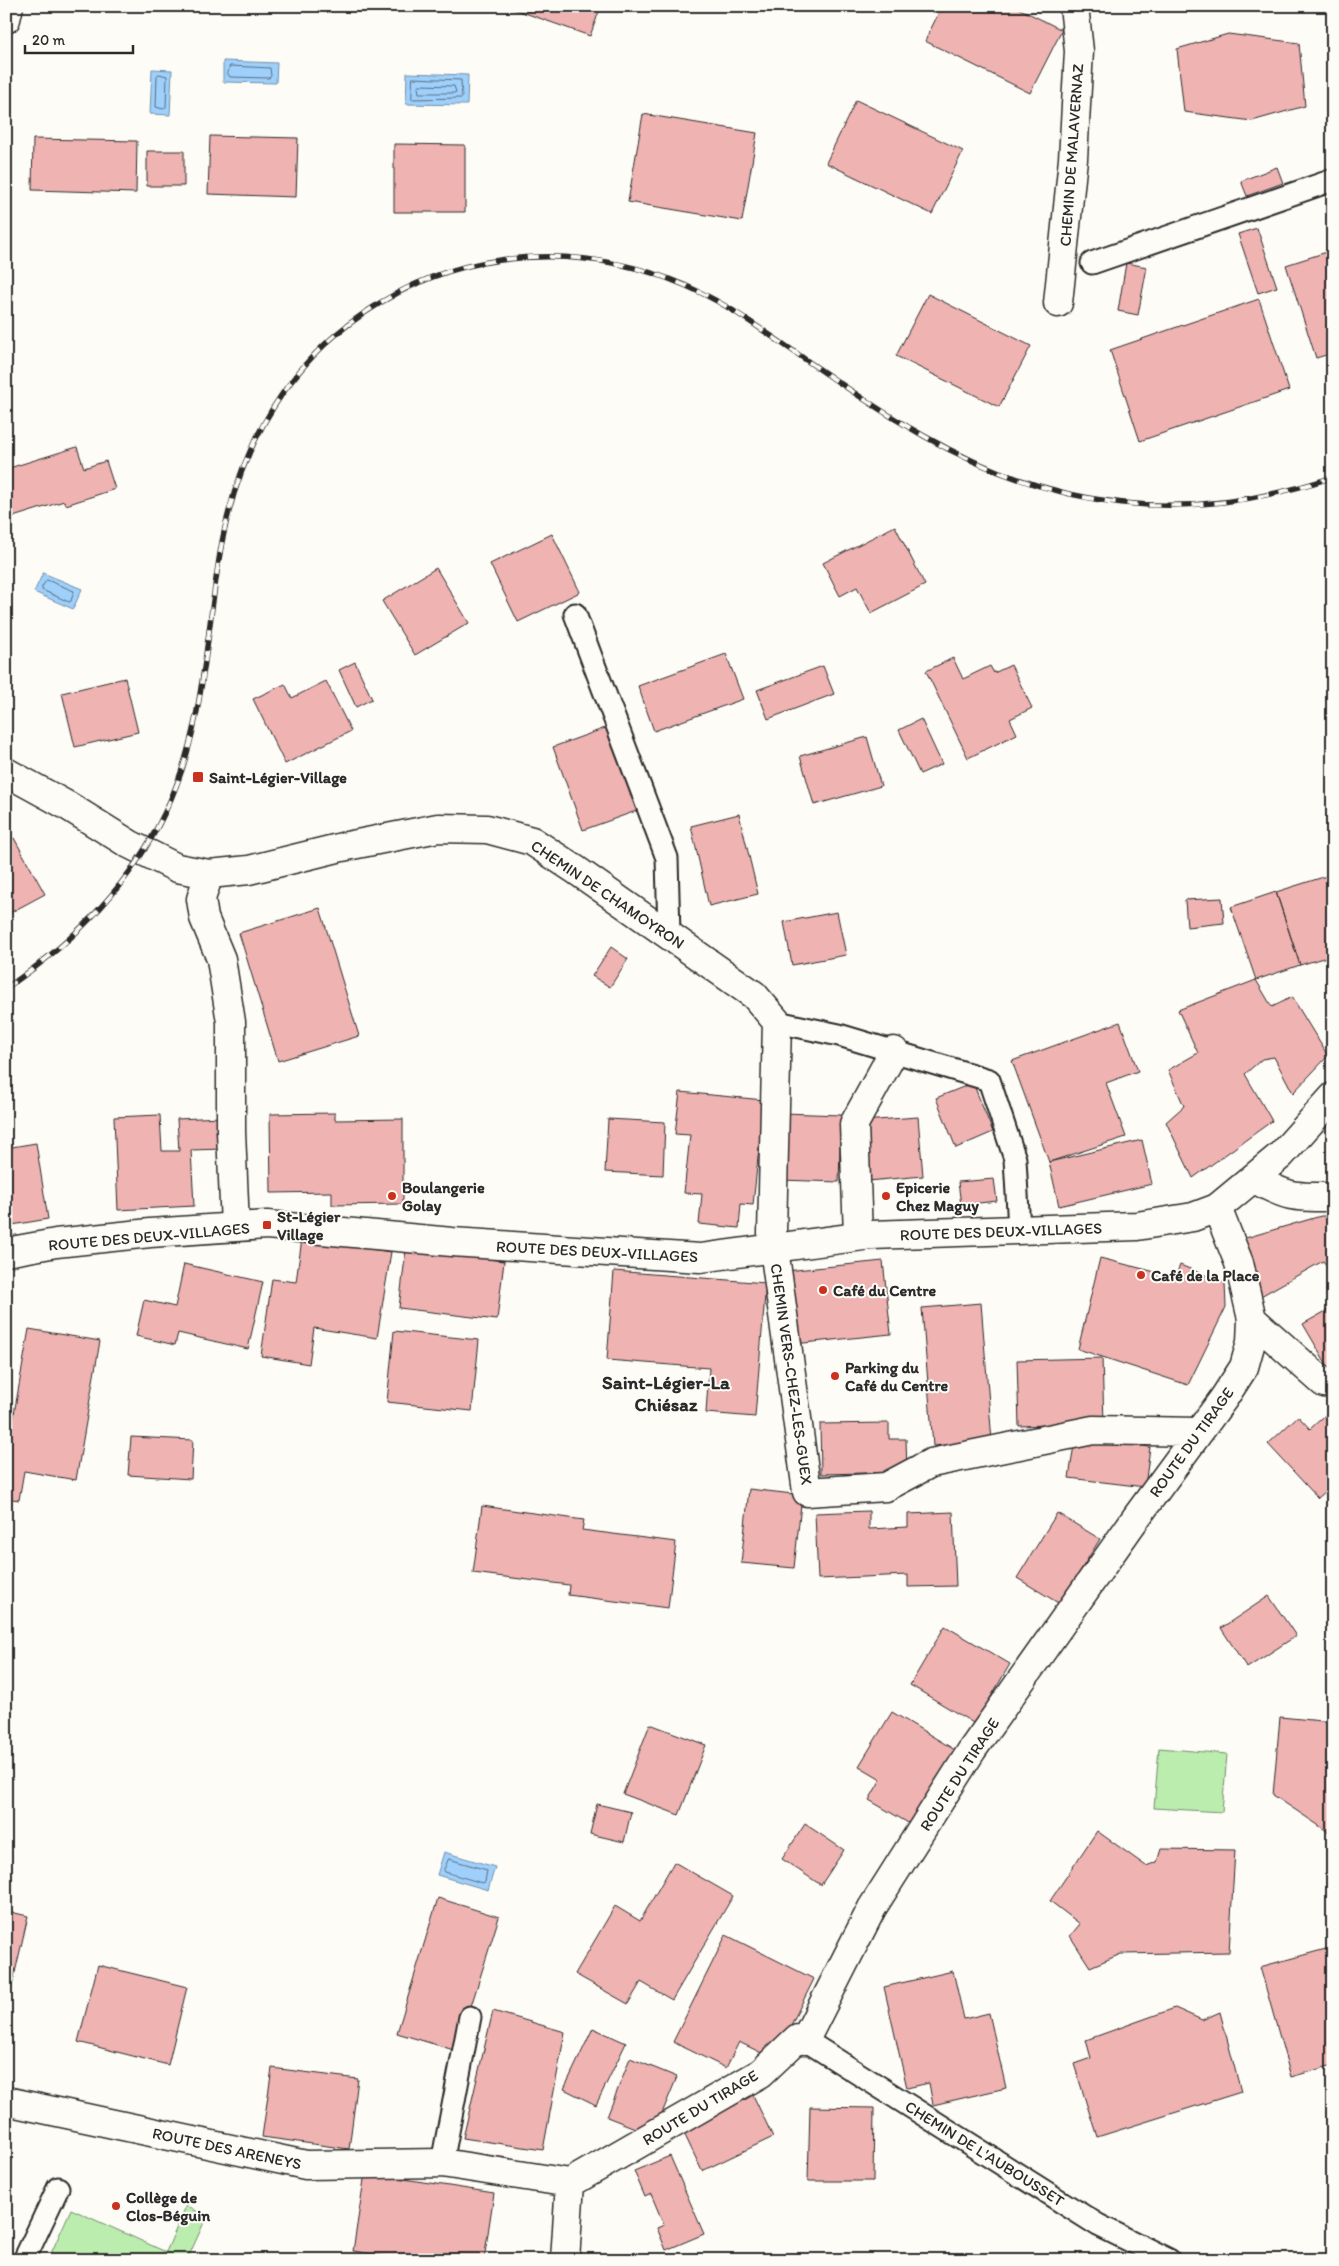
<svg xmlns="http://www.w3.org/2000/svg" width="1339" height="2266" font-family="Itim,sans-serif">
  <style>
    .green { fill: #bbedae; stroke: #738c6c }
    .water { fill: #9ed0fb; stroke: #708ea8 }
    .lines { fill: none; stroke-linecap: round; stroke-linejoin: round }
    .shore { stroke: #596d7e; stroke-width: 1 }
    .building { fill: #efb3b1; stroke: #2b2b2b }
    .service-casing { stroke: #2b2b2b; stroke-width: 25 }
    .minor-casing { stroke: #2b2b2b; stroke-width: 31 }
    .secondary-casing { stroke: #2b2b2b; stroke-width: 31 }
    .service { stroke: #fdfcf7; stroke-width: 21 }
    .minor { stroke: #fdfcf7; stroke-width: 28 }
    .secondary { stroke: #fdfcf7; stroke-width: 28 }
    .rail-casing { stroke: #2b2b2b; stroke-width: 5.5 }
    .rail { stroke: #fdfcf7; stroke-width: 4; stroke-dasharray: 11; stroke-linecap: butt }
    .poi-dot { fill: #c8321e; stroke: #fdfcf7; stroke-width: 2 }
    .labels { text-anchor: middle; stroke-width: 4; stroke-linejoin: round; paint-order: stroke }
    .street-label { font-size: 16px; fill: #2b2b2b; stroke: #fdfcf7 }
    .poi-label { font-size: 16px; font-weight: bold; fill: #2b2b2b; stroke: #fdfcf7; text-anchor: start }
    .quarter-label { font-size: 19px; font-weight: bold; fill: #2b2b2b; stroke: #fdfcf7 }
  </style>
  <rect width="100%" height="100%" fill="#fdfcf7"/>
  <filter id="ink" filterUnits="userSpaceOnUse"><feTurbulence type="fractalNoise" baseFrequency=".02" numOctaves="2"/><feDisplacementMap in="SourceGraphic" scale="10" xChannelSelector="R" yChannelSelector="G"/><feConvolveMatrix kernelMatrix="1 2 1 2 8 2 1 2 1" color-interpolation-filters="sRGB"/></filter>
  <g filter="url(#ink)">
    <path class="green" d="M1159 1748 1227 1754 1222 1812 1154 1808Z
      M186 2206 207 2216 187 2260H48L71 2209 166 2252Z"/>
    <path class="water" d="M223 61 277 63 276 83 223 82Z
      M152 69 172 70 170 115 150 114Z
      M407 73 468 75 467 105 406 104Z
      M43 573 82 589 73 609 34 592Z
      M444 1852 495 1867 488 1890 437 1875Z"/>
    <g class="lines">
      <path class="shore" d="M230 66 270 68 271 76 269 78 230 77 228 74Z
        M159 74 167 76 166 107 163 109 156 107 157 76Z
        M413 78 461 80 462 98 412 99Z
        M420 85 454 86 456 92 454 93H419L418 87Z
        M47 580 74 591 71 601 69 602 42 590V587Z
        M449 1859 487 1870 485 1882 482 1883 445 1872 444 1870Z"/>
    </g>
    <path class="building" d="M381 6H396L395 10Z
      M505 6H601L590 36Z
      M942 6H1014L1062 30 1030 93 925 41Z
      M1228 34 1299 43 1305 106 1252 121 1184 112 1177 49Z
      M856 100 963 151 932 214 826 163Z
      M643 114 757 133 742 221 628 202Z
      M210 136 298 138 296 197 208 194Z
      M33 139 137 141 136 193 32 190Z
      M394 144 465 145V212H394Z
      M147 151H184V186H147Z
      M1277 167 1283 183 1247 196 1241 181Z
      M1257 228 1277 287 1258 293 1238 234Z
      M1333 250V353L1316 358 1286 265Z
      M1126 263 1147 267 1138 315 1118 311Z
      M928 294 1031 346 999 407 896 356Z
      M1259 299 1289 390 1140 441 1110 350Z
      M77 447 84 468 106 461 115 489 66 505 64 501 10 518 6 505V469Z
      M895 526 925 585 871 613 857 587 840 596 823 563Z
      M552 534 580 592 518 622 490 564Z
      M436 568 469 623 415 655 382 601Z
      M726 654 743 699 654 731 638 686Z
      M953 658 963 679 990 666 994 673 1011 665 1032 708 1010 719 1017 734 968 758 926 671Z
      M355 662 372 699 356 707 339 670Z
      M823 666 834 694 768 719 757 690Z
      M125 678 138 732 75 747 62 693Z
      M326 681 351 731 285 764 253 699 285 684 292 698Z
      M921 719 942 764 920 774 899 730Z
      M608 727 639 810 583 830 553 747Z
      M867 737 881 786 814 805 800 756Z
      M739 814 758 894 709 906 691 826Z
      M14 838 45 894 6 915V842Z
      M1333 874V955L1300 965 1276 892Z
      M1276 892 1300 965 1256 980 1231 907Z
      M1222 898 1224 923 1187 927 1185 900Z
      M320 908 359 1036 278 1061 239 933Z
      M837 912 846 955 792 965 784 922Z
      M611 947 628 959 610 987 592 976Z
      M1256 980 1272 1007 1292 997 1328 1056 1293 1093 1274 1057 1262 1059 1245 1074 1272 1121 1193 1178 1166 1122 1184 1106 1168 1070 1198 1053 1178 1010Z
      M1120 1022 1138 1071 1106 1083 1126 1137 1049 1162 1012 1061Z
      M973 1083 993 1132 956 1148 936 1098Z
      M680 1092 764 1100 753 1205 741 1204 739 1228 699 1224 702 1194 684 1193 690 1135 675 1134Z
      M335 1113V1120L403 1119V1204L332 1205V1192L271 1193 270 1114Z
      M783 1113 841 1115 839 1182 781 1180Z
      M160 1115 162 1151H179L177 1119 222 1117 224 1149 191 1150 194 1206 118 1210 114 1117Z
      M918 1117 923 1176 868 1181 863 1121Z
      M608 1119 665 1122 663 1175 605 1172Z
      M1142 1140 1152 1184 1059 1206 1049 1162Z
      M36 1143 48 1219 6 1226V1148Z
      M994 1179 997 1201 961 1205 958 1182Z
      M1321 1216H1333V1273L1323 1261 1259 1297 1242 1239Z
      M302 1239 391 1252 377 1338 314 1328 309 1364 261 1356 272 1279 296 1282Z
      M406 1249 504 1261 497 1320 399 1308Z
      M1100 1258 1175 1277 1180 1265 1225 1283 1226 1307 1188 1385 1078 1349Z
      M883 1261 891 1334 794 1344 786 1271Z
      M184 1264 263 1282 248 1349 178 1333 175 1345 136 1336 144 1300 175 1307Z
      M614 1271 766 1283 755 1417 706 1413 709 1368 607 1360Z
      M981 1303 992 1441 933 1446 922 1308Z
      M1333 1307V1375L1303 1324Z
      M29 1329 100 1341 76 1480 24 1471 19 1500 6 1498V1459Z
      M394 1331 479 1340 472 1411 387 1402Z
      M1102 1358 1104 1423 1019 1426 1017 1360Z
      M1333 1408V1485L1318 1498 1268 1444 1298 1416 1310 1429Z
      M889 1423V1439H906L907 1472 821 1474 820 1424Z
      M131 1437 193 1440 191 1479 128 1475Z
      M1075 1438 1150 1447 1145 1487 1069 1478Z
      M749 1489 802 1495 794 1568 741 1563Z
      M482 1506 584 1520 582 1530 676 1542 668 1608 568 1595 569 1585 473 1573Z
      M869 1511V1529L908 1527V1514L953 1512 956 1586 908 1587V1575L818 1579 815 1513Z
      M1057 1513 1100 1539 1060 1604 1017 1578Z
      M1269 1596 1296 1636 1247 1668 1221 1628Z
      M945 1626 1010 1664 975 1724 910 1685Z
      M892 1712 955 1750 910 1824 869 1800 881 1779 859 1766Z
      M1280 1717 1333 1722V1835L1273 1795Z
      M650 1724 706 1745 679 1815 623 1794Z
      M597 1804 631 1812 624 1842 590 1834Z
      M805 1824 844 1850 821 1885 782 1859Z
      M1097 1831 1146 1866 1157 1862 1161 1849 1235 1850 1229 1952 1121 1954 1090 1967 1070 1936 1080 1924 1050 1901Z
      M674 1862 733 1896 672 2000 641 1982 628 2004 575 1974 615 1906 640 1921Z
      M438 1898 499 1917 457 2051 397 2033Z
      M6 1911 28 1916 6 2012Z
      M726 1935 814 1979 774 2059 739 2042 726 2068 673 2042Z
      M1333 1947V2065L1291 2077 1260 1967Z
      M98 1965 187 1987 168 2065 78 2042Z
      M953 1971 964 2019 989 2013 1006 2088 933 2105 929 2083 907 2088 884 1987Z
      M1175 2008 1202 2020 1220 2012 1241 2092 1097 2137 1074 2064 1091 2058 1086 2040Z
      M493 2011 565 2032 543 2150 463 2138Z
      M593 2028 626 2043 596 2105 564 2089Z
      M630 2058 677 2077 653 2135 607 2117Z
      M272 2068 358 2079 349 2149 262 2137Z
      M753 2095 773 2137 702 2171 682 2129Z
      M810 2107 874 2108 873 2181H808Z
      M670 2156 704 2234 666 2250 657 2228 664 2225 651 2194 645 2197 634 2171Z
      M365 2173 494 2193 484 2260H411L353 2251Z"/>
    <g class="lines">
      <defs>
        <path id="service" d="M1092 263 1333 180
          M575 614 667 858 669 934
          M777 1022 839 1035 989 1080 1015 1159 1019 1229
          M805 2040 1098 2225 1169 2260
          M442 2163 470 2017
          M24 2260 58 2188"/>
        <path id="minor" d="M6 19 9 6
          M1058 303 1073 159 1079 51 1074 6
          M6 772 68 806 129 844 177 868 209 874 249 870 342 847 438 828 487 829 532 841 576 870 754 995 777 1022 772 1233 807 1492 886 1487 931 1463 1093 1430 1198 1432
          M209 874 201 899 204 918 221 959 231 1022V1131L235 1227
          M1255 1179C1288 1198 1295 1197 1333 1197
          M858 1236 854 1124 894 1051
          M1252 1319 1324 1383 1333 1384
          M6 2101 306 2165 442 2163 570 2183
          M565 2260 570 2183 761 2073 798 2038 805 2040 872 1908 972 1750 1138 1515 1224 1398 1244 1367 1251 1342 1252 1319 1239 1263 1217 1208"/>
        <path id="secondary" d="M6 1252 56 1243 150 1233 267 1225 452 1242 700 1258 871 1235 1137 1226 1193 1217 1217 1208 1281 1155 1333 1097"/>
      </defs>
      <use href="#service" class="service-casing"/>
      <use href="#minor" class="minor-casing"/>
      <use href="#secondary" class="secondary-casing"/>
      <use href="#service" class="service"/>
      <use href="#minor" class="minor"/>
      <use href="#secondary" class="secondary"/>
      <defs>
        <path id="rail" d="M6 988C73 943 130 886 165 812 206 727 205 633 222 542 238 457 279 377 349 324 389 294 433 272 482 263 575 245 668 266 746 319 805 358 862 401 924 436 1057 511 1186 526 1333 477"/>
      </defs>
      <use href="#rail" class="rail-casing"/>
      <use href="#rail" class="rail"/>
    </g>
  </g>
  <g class="poi-dot">
    <rect x="192" y="771" width="12" height="12" rx="2.5"/>
    <circle cx="392" cy="1196" r="5"/>
    <circle cx="886" cy="1196" r="5"/>
    <rect x="262" y="1220" width="10" height="10" rx="2.5"/>
    <circle cx="1141" cy="1275" r="5"/>
    <circle cx="823" cy="1290" r="5"/>
    <circle cx="835" cy="1376" r="5"/>
    <circle cx="116" cy="2206" r="5"/>
  </g>
  <g class="labels">
    <g class="street-label">
      <text transform="translate(1071 155) rotate(-86)" y="6">CHEMIN DE MALAVERNAZ</text>
      <text transform="translate(608 894) rotate(34)" y="6">CHEMIN DE CHAMOYRON</text>
      <text transform="translate(1001 1231) rotate(-2)" y="6">ROUTE DES DEUX-VILLAGES</text>
      <text transform="translate(149 1236) rotate(-5)" y="6">ROUTE DES DEUX-VILLAGES</text>
      <text transform="translate(597 1251) rotate(3)" y="6">ROUTE DES DEUX-VILLAGES</text>
      <text transform="translate(792 1374) rotate(82)" y="6">CHEMIN VERS-CHEZ-LES-GUEX</text>
      <text transform="translate(1191 1442) rotate(-54)" y="6">ROUTE DU TIRAGE</text>
      <text transform="translate(959 1774) rotate(-57)" y="6">ROUTE DU TIRAGE</text>
      <text transform="translate(700 2107) rotate(-31)" y="6">ROUTE DU TIRAGE</text>
      <text transform="translate(227 2148) rotate(12)" y="6">ROUTE DES ARENEYS</text>
      <text transform="translate(985 2153) rotate(32)" y="6">CHEMIN DE L'AUBOUSSET</text>
    </g>
    <g class="poi-label">
      <text x="209" y="783">Saint-Légier-Village</text>
      <text x="402" y="1193">Boulangerie<tspan x="402" dy="18">Golay</tspan></text>
      <text x="896" y="1193">Epicerie<tspan x="896" dy="18">Chez Maguy</tspan></text>
      <text x="277" y="1222">St-Légier<tspan x="277" dy="18">Village</tspan></text>
      <text x="1151" y="1281">Café de la Place</text>
      <text x="833" y="1296">Café du Centre</text>
      <text x="845" y="1373">Parking du<tspan x="845" dy="18">Café du Centre</tspan></text>
      <text x="126" y="2203">Collège de<tspan x="126" dy="18">Clos-Béguin</tspan></text>
    </g>
    <g class="quarter-label">
      <text x="666" y="1389">Saint-Légier-La<tspan x="666" dy="22">Chiésaz</tspan></text>
    </g>
  </g>
  <rect width="1339" height="2266" fill="none" stroke="#fdfcf7" stroke-width="25"/>
  <rect x="12" y="12" width="1314" height="2241" fill="none" stroke="#2b2b2b" stroke-width="2" filter="url(#ink)"/>
  <path d="M25 45v8h108v-8" fill="none" stroke="#2b2b2b" stroke-width="2.5"/>
  <text x="32" y="45" font-size="15" fill="#2b2b2b" stroke="#fdfcf7" stroke-width="4" paint-order="stroke">20 m</text>
</svg>
